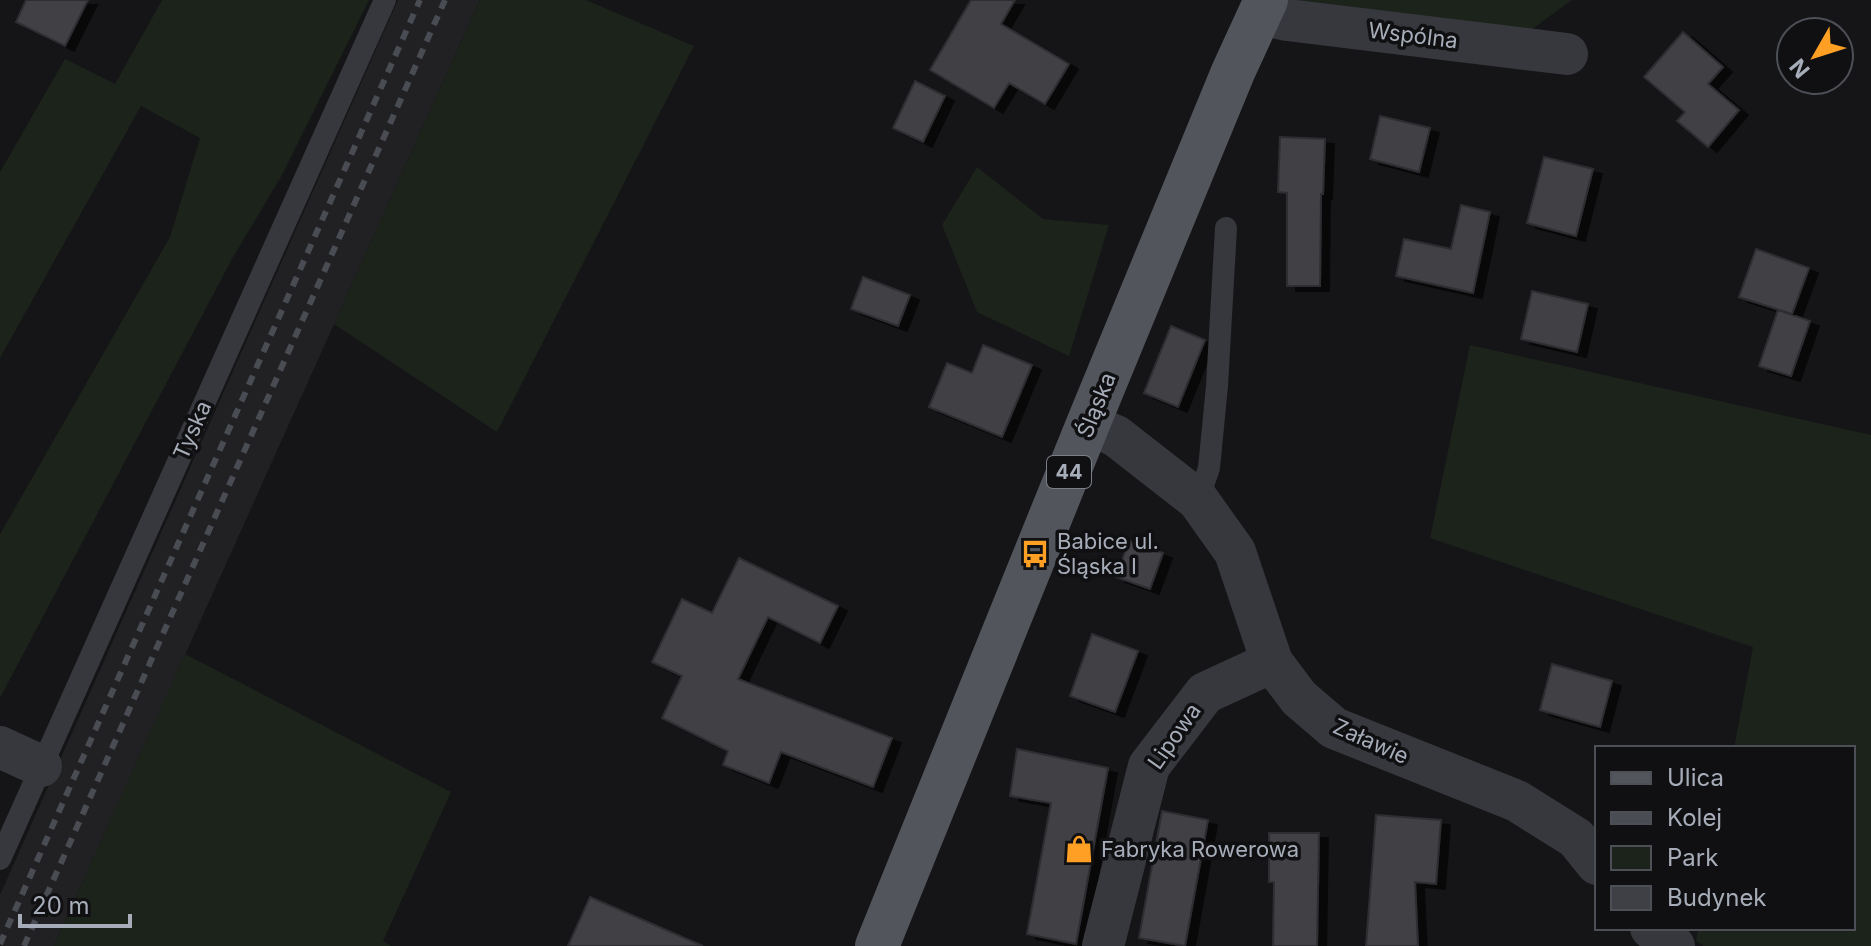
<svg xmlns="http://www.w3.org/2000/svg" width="1871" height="946" font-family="Inter,sans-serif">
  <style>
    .built { fill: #212124 }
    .green { fill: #1b231b }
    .building { fill: #3f4045; stroke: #2f2f33; stroke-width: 2; filter: url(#shadow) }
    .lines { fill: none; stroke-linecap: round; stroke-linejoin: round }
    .lane { stroke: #36383d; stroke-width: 22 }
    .street { stroke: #36383d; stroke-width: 42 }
    .primary { stroke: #52555c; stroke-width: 44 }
    .rail { stroke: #494c52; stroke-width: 6; stroke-dasharray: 10 8; stroke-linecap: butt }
    .labels { text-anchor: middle; stroke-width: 7; stroke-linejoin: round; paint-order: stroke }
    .shield { fill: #101012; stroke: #797e87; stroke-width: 2 }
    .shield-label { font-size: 20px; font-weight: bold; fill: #a6adb9 }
    .street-label { font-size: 22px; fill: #a6adb9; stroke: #101012 }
    .poi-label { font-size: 22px; fill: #a6adb9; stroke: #101012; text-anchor: start }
  </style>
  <defs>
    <filter id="shadow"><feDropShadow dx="9" dy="5" stdDeviation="0" flood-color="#0009"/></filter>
  </defs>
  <rect width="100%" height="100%" fill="#151517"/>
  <path class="built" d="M398 0H480L54 946H0V895Z"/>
  <path class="green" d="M162 0H369L282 175 232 259 0 698V534L170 237 200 138 141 106 0 358V172L65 59 115 84Z
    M480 0H586L694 46 497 432 334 324Z
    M1300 0H1572L1494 57 1286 39Z
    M977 167 1043 219 1109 225 1069 356 977 312 942 225Z
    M1470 345 1871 435V946H1704L1696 941 1698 928H1853V748H1734L1753 647 1430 538Z
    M185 654 451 792 383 941 392 946H54Z"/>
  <path class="building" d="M26 0H88L65 46 16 22Z
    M971 0H1015L1001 24 1069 64 1045 104 1009 83 994 108 930 70Z
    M1683 32 1723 67 1708 84 1739 110 1708 147 1677 121 1685 112 1644 77Z
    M915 81 945 96 923 142 893 128Z
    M1380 116 1430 128 1419 172 1370 159Z
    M1280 137 1325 139 1323 194H1321L1320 286H1287V193L1278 192Z
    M1544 157 1593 169 1576 236 1527 223Z
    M1461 205 1490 212 1473 293 1396 276 1404 239 1451 249Z
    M1756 249 1809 268 1792 314 1739 297Z
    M863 277 910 295 898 326 851 309Z
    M1532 291 1588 304 1577 352 1521 339Z
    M1778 310 1810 321 1791 376 1759 366Z
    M1171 326 1205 340 1178 407 1144 393Z
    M983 345 1032 365 1002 437 929 407 947 363 972 373Z
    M1129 541 1163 553 1150 589 1116 577Z
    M739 558 838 606 820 643 768 617 738 679 892 738 873 787 781 752 769 783 723 765 728 751 662 718 682 676 652 662 682 599 712 613Z
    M1092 634 1138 651 1115 712 1070 696Z
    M1552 664 1612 681 1600 727 1540 710Z
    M1017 749 1108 768 1076 944 1027 934 1051 803 1010 796Z
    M1162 811 1208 820 1185 946 1139 938Z
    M1376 815 1441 820 1436 884 1415 882 1418 946H1366Z
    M1269 833H1319L1317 946H1273L1274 882H1269Z
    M590 897 703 946H568Z"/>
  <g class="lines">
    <path class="lane" d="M1198 500 1209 468 1217 386 1226 228
      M0 859 385 0"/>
    <path class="street" d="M1260 14 1287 20 1567 54
      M1088 424 1116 436 1198 500 1235 552 1272 662 1299 698 1334 728 1517 801 1576 838 1597 864
      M0 747 41 766
      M1651 928 1674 946
      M1103 946 1149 766 1205 693 1272 662"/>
    <path class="primary" d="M877 946 1088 424 1233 72 1266 0"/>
    <path class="rail" d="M0 944 420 0
      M24 946 445 0"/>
  </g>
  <defs>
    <symbol id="bus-bare" viewBox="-9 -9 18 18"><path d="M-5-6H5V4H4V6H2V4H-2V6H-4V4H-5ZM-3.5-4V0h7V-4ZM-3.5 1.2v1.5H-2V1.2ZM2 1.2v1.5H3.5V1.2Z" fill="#ffa025" stroke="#101012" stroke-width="2.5" paint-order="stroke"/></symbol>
    <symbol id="shop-bare" viewBox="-9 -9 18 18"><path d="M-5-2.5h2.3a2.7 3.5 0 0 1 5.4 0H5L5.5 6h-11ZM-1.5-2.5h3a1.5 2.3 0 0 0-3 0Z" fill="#ffa025" stroke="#101012" stroke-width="2.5" paint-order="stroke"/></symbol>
  </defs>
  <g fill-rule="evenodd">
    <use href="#bus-bare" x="1015" y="534" width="40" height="40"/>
    <use href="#shop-bare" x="1059" y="829" width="40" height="40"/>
  </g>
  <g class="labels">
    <rect class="shield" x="1047" y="456" width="44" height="32" rx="6"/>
    <g class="shield-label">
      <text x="1069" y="479">44</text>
    </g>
    <g class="street-label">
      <text transform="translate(1413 35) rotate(7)" y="8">Wspólna</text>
      <text transform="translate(1096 405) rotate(-68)" y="8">Śląska</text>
      <text transform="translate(192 430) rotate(-66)" y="8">Tyska</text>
      <text transform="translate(1174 736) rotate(-55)" y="8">Lipowa</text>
      <text transform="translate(1371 741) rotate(24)" y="8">Załawie</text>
    </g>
    <g class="poi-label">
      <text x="1057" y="549">Babice ul.<tspan x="1057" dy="25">Śląska I</tspan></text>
      <text x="1101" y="857">Fabryka Rowerowa</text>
    </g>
  </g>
  <rect x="1595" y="746" width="260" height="184" fill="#101012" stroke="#4c4f55" stroke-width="2"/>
  <rect x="1611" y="772" width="40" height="12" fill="#52555c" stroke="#4c4f55" stroke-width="2"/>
  <text x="1667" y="786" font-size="24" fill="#a6adb9">Ulica</text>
  <rect x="1611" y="812" width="40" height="12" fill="#494c52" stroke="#4c4f55" stroke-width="2"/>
  <text x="1667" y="826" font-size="24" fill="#a6adb9">Kolej</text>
  <rect x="1611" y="846" width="40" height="24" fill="#1b231b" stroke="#4c4f55" stroke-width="2"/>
  <text x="1667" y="866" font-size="24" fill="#a6adb9">Park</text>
  <rect x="1611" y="886" width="40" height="24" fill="#3f4045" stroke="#4c4f55" stroke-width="2"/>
  <text x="1667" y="906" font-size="24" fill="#a6adb9">Budynek</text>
  <g transform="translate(1815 56) rotate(231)"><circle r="38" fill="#101012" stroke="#4c4f55" stroke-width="2"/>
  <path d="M0-6L14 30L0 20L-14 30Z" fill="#ffa025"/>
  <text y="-12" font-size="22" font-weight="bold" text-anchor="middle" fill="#a6adb9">N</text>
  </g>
  <path d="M20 914v12h110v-12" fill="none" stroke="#a6adb9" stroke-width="4"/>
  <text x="32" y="914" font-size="24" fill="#a6adb9" stroke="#101012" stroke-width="6" paint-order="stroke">20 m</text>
</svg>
